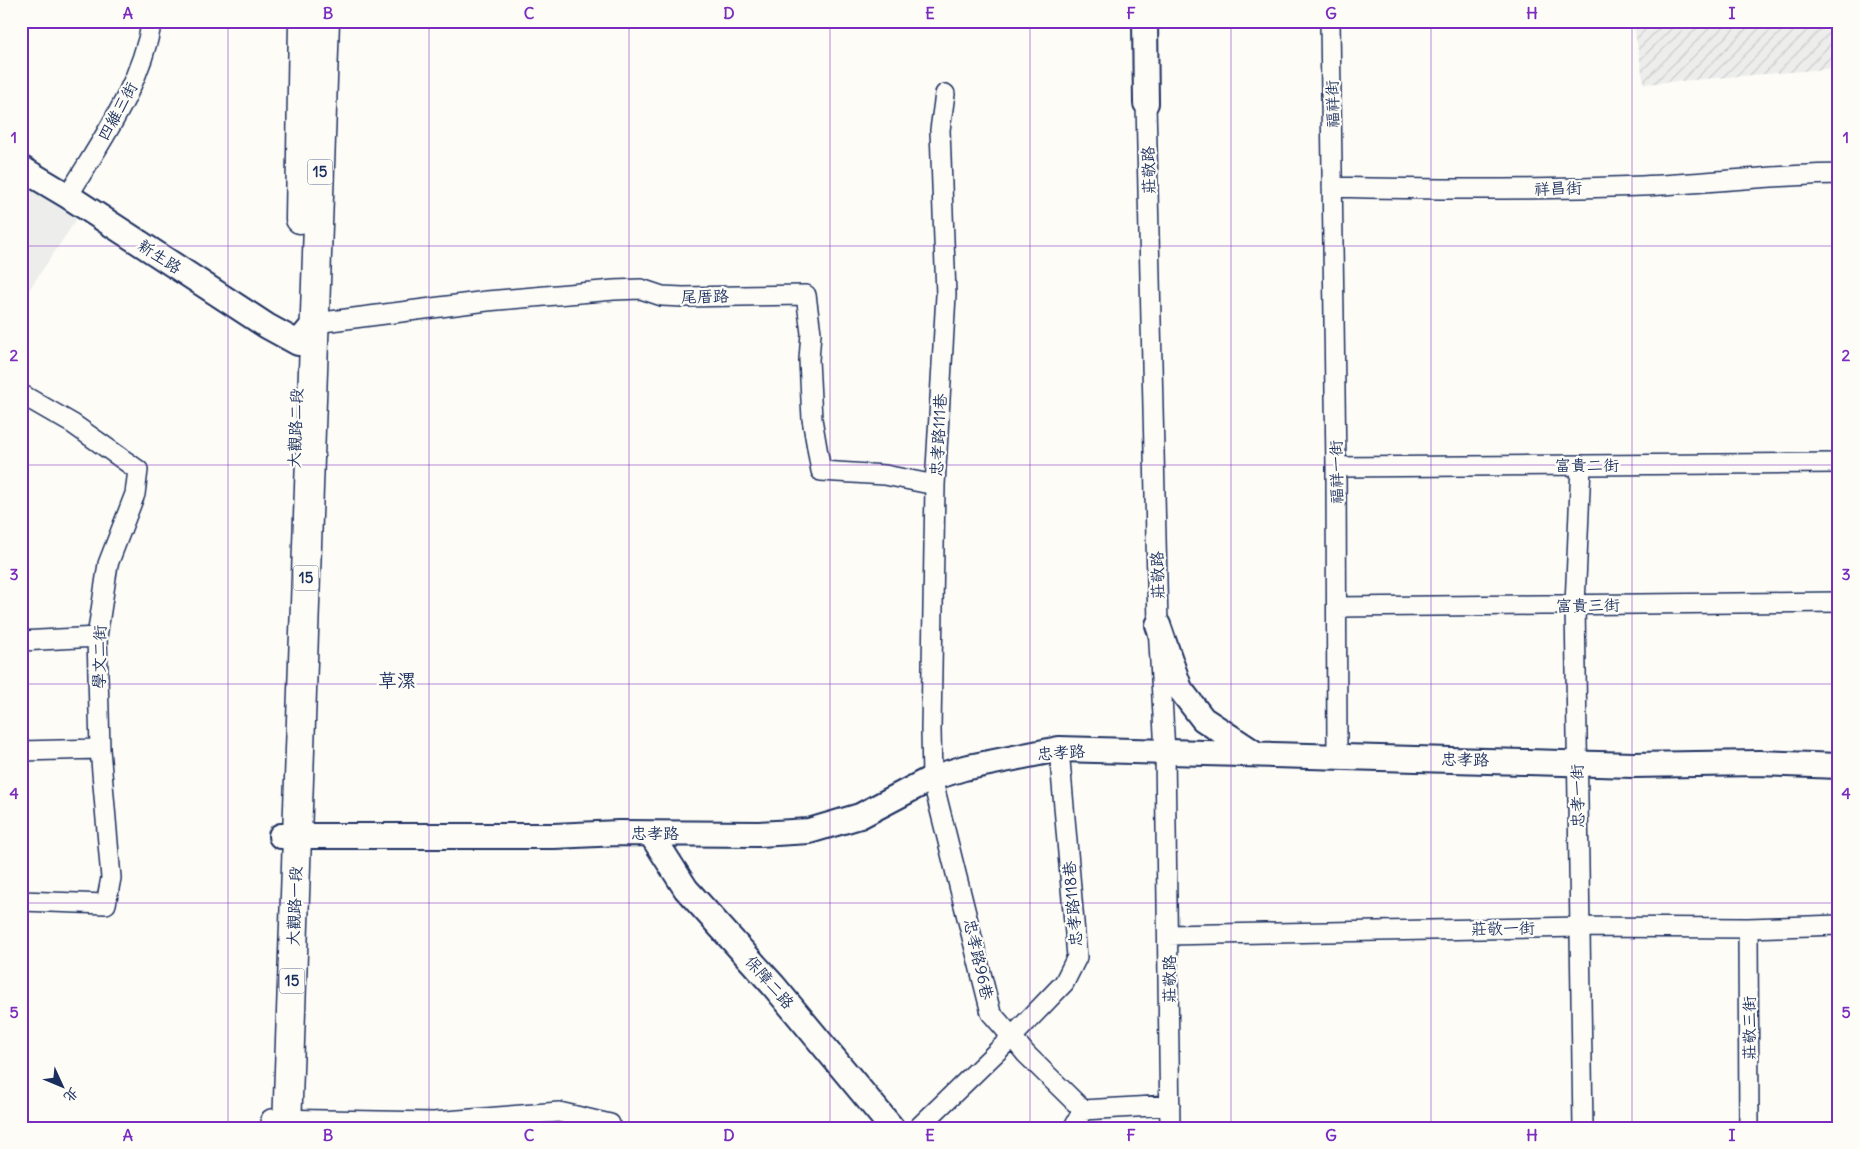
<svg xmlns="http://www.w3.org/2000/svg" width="1860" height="1149" font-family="Delius,'LXGW WenKai TC',sans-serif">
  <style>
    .built { fill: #edeeec }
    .industrial { fill: url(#industrial-furrows) }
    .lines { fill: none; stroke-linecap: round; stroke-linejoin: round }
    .minor-casing { stroke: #1b2f5e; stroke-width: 22 }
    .tertiary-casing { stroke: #1b2f5e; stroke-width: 28 }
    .primary-casing { stroke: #1b2f5e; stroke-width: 31 }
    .minor { stroke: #fdfcf7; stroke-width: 19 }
    .tertiary { stroke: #fdfcf7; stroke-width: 24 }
    .primary { stroke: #fdfcf7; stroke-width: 28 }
    .grid { fill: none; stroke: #7b2cbf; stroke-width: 1; stroke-opacity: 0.55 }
    .labels { text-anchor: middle; stroke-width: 4.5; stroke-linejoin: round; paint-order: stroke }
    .shield { fill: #fdfcf7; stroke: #5f6c8c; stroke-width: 1 }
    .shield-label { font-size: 15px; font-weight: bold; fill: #1b2f5e }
    .street-label { font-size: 16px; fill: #1b2f5e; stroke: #fdfcf7 }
    .quarter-label { font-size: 19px; fill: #1b2f5e; stroke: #fdfcf7 }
    .neatline { fill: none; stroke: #7b2cbf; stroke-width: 2 }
    .grid-label { font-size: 16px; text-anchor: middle; font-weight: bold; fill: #7b2cbf }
  </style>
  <defs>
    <pattern id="industrial-furrows" width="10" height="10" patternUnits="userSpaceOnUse" patternTransform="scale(1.25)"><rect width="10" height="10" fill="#edeeec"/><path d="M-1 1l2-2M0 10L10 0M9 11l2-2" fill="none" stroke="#cbcccd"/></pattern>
  </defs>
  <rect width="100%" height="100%" fill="#fdfcf7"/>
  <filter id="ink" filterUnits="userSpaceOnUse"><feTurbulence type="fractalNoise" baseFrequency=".02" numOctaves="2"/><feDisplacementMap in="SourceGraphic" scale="10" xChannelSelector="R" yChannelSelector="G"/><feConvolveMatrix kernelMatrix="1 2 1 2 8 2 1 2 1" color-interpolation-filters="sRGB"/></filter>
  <g filter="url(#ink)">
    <path class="built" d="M21 178 80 214 21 302Z"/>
    <path class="industrial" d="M1633 21H1839V68L1644 84Z"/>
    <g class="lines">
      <defs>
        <path id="minor" d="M1330 21 1336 467 1337 757
          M1146 103 1158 625 1165 752 1170 1128
          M1332 187C1437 190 1538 190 1642 186 1708 183 1773 175 1839 174
          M68 196C102 139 140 88 152 21
          M315 323 487 301 614 290 641 289 662 296 683 297 806 295 811 333 809 360 812 419 821 471 885 475 935 485
          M21 394 73 424 138 470 135 494 108 564 97 637 100 749 111 878 106 904 21 901
          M1581 465 1575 605 1583 1128
          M1336 467 1839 463
          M1337 607 1839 602
          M21 641 97 637
          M1059 749 1077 957 1064 983 1012 1037 1026 1054 1083 1110 1170 1105
          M21 751 100 749
          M1748 928 1749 1128
          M1168 935 1579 927 1748 928 1839 925
          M271 1119 433 1122 559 1112 610 1124 611 1128
          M918 1128 1012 1037 991 1013 932 778 931 730 935 485 946 295 940 130 945 94
          M1073 1128 1083 1110"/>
        <path id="tertiary" d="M1145 21 1146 103
          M21 168 68 196 267 326 298 343 315 323
          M1158 625 1180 689 1203 719 1256 754
          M651 834 686 889 773 985 892 1128
          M281 836H554L619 833 759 834 809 831 860 816 932 778 964 768 1059 749 1633 765 1759 763 1839 766"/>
        <path id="primary" d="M300 219 303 21
          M287 1128 325 21"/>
      </defs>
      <use href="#minor" class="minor-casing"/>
      <use href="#tertiary" class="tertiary-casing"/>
      <use href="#primary" class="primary-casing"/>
      <use href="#minor" class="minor"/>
      <use href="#tertiary" class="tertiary"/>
      <use href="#primary" class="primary"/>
    </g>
  </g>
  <path class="grid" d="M228 21V1128M429 21V1128M629 21V1128M830 21V1128M1030 21V1128M1231 21V1128M1431 21V1128M1632 21V1128M21 246H1839M21 465H1839M21 684H1839M21 903H1839"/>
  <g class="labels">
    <g class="shield">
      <rect x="307.5" y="159.5" width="25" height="25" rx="4"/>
      <rect x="293.5" y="565.5" width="25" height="25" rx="4"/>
      <rect x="279.5" y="968.5" width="25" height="25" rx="4"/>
    </g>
    <g class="shield-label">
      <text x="320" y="177">15</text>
      <text x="306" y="583">15</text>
      <text x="292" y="986">15</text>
    </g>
    <g class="street-label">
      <text transform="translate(1332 104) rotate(-91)" y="6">福祥街</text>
      <text transform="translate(117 111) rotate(-61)" y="6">四維三街</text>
      <text transform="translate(1148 170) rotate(-91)" y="6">莊敬路</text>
      <text transform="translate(1558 188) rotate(-2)" y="6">祥昌街</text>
      <text transform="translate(160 256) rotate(33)" y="6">新生路</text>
      <text transform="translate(705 296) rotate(-1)" y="6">尾厝路</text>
      <text transform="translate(295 428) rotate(-88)" y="6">大觀路二段</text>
      <text transform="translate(938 435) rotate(-87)" y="6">忠孝路111巷</text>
      <text x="1587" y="471">富貴二街</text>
      <text transform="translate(1336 472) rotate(-91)" y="6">福祥一街</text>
      <text transform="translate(1157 575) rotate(-91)" y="6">莊敬路</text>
      <text transform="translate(1588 605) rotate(-1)" y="6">富貴三街</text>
      <text transform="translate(99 657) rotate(-89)" y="6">學文二街</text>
      <text transform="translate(1061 752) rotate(-4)" y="6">忠孝路</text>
      <text transform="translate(1465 759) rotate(1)" y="6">忠孝路</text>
      <text transform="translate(1577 796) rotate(-91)" y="6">忠孝一街</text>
      <text x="655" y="839">忠孝路</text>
      <text transform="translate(1072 904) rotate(-95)" y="6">忠孝路118巷</text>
      <text transform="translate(294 906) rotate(-88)" y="6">大觀路一段</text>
      <text transform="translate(1503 928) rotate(-1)" y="6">莊敬一街</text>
      <text transform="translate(979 959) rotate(77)" y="6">忠孝路96巷</text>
      <text transform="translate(1169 979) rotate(-90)" y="6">莊敬路</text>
      <text transform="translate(770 982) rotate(49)" y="6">保障二路</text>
      <text transform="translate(1749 1028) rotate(-90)" y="6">莊敬三街</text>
    </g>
    <g class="quarter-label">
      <text x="397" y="687">草漯</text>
    </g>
  </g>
  <rect width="1860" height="1149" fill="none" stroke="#fdfcf7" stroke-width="55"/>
  <g transform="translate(62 1086) rotate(134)" stroke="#fdfcf7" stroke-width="4" paint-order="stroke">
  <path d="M0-4L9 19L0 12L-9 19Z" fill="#1b2f5e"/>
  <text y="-8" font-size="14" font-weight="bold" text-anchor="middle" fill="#1b2f5e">北</text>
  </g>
  <rect x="28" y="28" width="1804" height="1094" class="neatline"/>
  <g class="grid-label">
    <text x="128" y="19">A</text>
    <text x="328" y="19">B</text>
    <text x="529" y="19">C</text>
    <text x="729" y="19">D</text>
    <text x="930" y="19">E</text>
    <text x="1131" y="19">F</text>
    <text x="1331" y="19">G</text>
    <text x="1532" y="19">H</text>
    <text x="1732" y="19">I</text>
    <text x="14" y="143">1</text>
    <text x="1846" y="143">1</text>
    <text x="14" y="361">2</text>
    <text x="1846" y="361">2</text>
    <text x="14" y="580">3</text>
    <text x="1846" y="580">3</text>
    <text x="14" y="799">4</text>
    <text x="1846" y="799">4</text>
    <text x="14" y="1018">5</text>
    <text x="1846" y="1018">5</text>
    <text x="128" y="1141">A</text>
    <text x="328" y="1141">B</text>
    <text x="529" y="1141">C</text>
    <text x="729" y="1141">D</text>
    <text x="930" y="1141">E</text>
    <text x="1131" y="1141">F</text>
    <text x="1331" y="1141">G</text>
    <text x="1532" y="1141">H</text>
    <text x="1732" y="1141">I</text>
  </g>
</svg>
